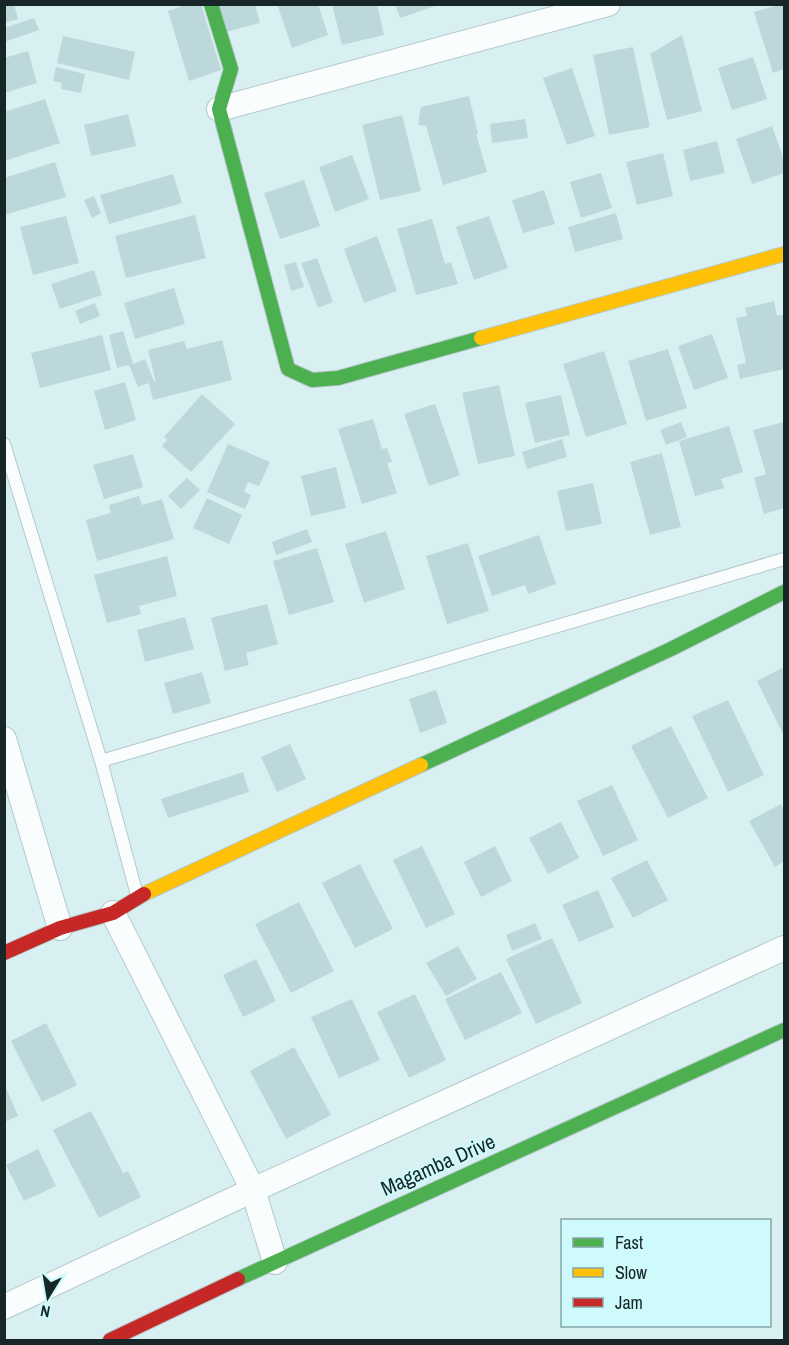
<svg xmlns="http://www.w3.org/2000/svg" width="789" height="1345" font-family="'Archivo Narrow',sans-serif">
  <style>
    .building { fill: #bdd8da }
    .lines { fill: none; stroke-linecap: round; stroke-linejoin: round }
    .lane-casing { stroke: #b5c8c9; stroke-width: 14 }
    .street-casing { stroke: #b5c8c9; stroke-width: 26 }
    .fast-casing { stroke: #b5c8c9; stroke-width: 16 }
    .slow-casing { stroke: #b5c8c9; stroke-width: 16 }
    .jam-casing { stroke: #b5c8c9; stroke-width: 16 }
    .lane { stroke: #f9fdfd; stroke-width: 12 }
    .street { stroke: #f9fdfd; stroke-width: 24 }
    .fast { stroke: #4caf50; stroke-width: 14 }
    .slow { stroke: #ffc107; stroke-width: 14 }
    .jam { stroke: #c62828; stroke-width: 14 }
    .labels { text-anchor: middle; stroke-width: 4.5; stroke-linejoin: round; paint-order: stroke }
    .street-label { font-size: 21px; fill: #172728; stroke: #cefafc }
  </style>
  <rect width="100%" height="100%" fill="#d8f0f2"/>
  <path class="building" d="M4 4H14L18 19 4 23Z
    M188 4H201L221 70 189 81 168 11Z
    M218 4H255L260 23 226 32Z
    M277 4H318L328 35 292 48Z
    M332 4H377L384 35 342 45Z
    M395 4H438V5L400 18Z
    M781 4H784V69L773 73 754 12Z
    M34 18 39 30 4 42V28Z
    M682 35 702 111 667 120 650 54Z
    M63 36 135 52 129 80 57 63Z
    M633 47 650 127 609 135 593 55Z
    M28 51 37 83 4 93V58Z
    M753 57 767 99 732 110 718 68Z
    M56 67 85 74 81 93 61 89 62 83 53 81Z
    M572 68 595 136 567 145 543 78Z
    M469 96 478 134H476L487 172 443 185 426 126 418 125 421 107Z
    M45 99 60 143 4 161V112Z
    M128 114 136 146 91 156 84 125Z
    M402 115 421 191 380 200 362 125Z
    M525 119 528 138 492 143 490 124Z
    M772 126 784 160V173L752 184 736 139Z
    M717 141 725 173 690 181 683 150Z
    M663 153 673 196 637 205 626 162Z
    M352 155 369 199 335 212 319 167Z
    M55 162 66 197 4 215V178Z
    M601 173 612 208 581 218 570 182Z
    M173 174 182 203 109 224 100 195Z
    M304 180 320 226 280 239 264 193Z
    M544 190 555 224 523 233 512 200Z
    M94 196 101 213 92 218 84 200Z
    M616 213 623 239 575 252 568 227Z
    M195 215 206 258 126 278 115 236Z
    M66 216 79 263 33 275 20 227Z
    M489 216 508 268 474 280 456 227Z
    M432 219 445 264 451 262 458 284 416 295 397 229Z
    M377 236 397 291 364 303 344 249Z
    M317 258 333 302 318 308 301 263Z
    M296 262 304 287 291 291 284 265Z
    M94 270 102 295 60 309 51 284Z
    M174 288 185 324 135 339 124 303Z
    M774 301 777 316 784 314V369L740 379 737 365 746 363 736 318 747 316 745 308Z
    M95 303 100 316 80 324 75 311Z
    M123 331 133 364 145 359 154 381 156 382 148 350 184 341 187 349 222 340 232 380 153 400 149 383 138 387 129 365 117 368 109 335Z
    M712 334 728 378 694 390 678 346Z
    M102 335 111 370 40 388 31 353Z
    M668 349 687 408 646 421 628 361Z
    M604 351 627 424 586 437 563 364Z
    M125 382 136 420 105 430 94 391Z
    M499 385 515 456 478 464 462 393Z
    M202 394 235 424 191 472 162 446 167 440 164 437Z
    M561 395 570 435 535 443 525 403Z
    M435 404 460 475 429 486 404 414Z
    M373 419 382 449 387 448 392 462 387 463 397 493 362 504 338 429Z
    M681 422 687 437 666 445 660 430Z
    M784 422V508L764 514 754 478 766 474 753 430Z
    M729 426 743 472 721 479 724 488 695 496 679 441Z
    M562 439 567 457 527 469 522 452Z
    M228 444 270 462 259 486 248 482 244 492 251 495 245 509 207 492Z
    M662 453 681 527 650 535 630 462Z
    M133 454 143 487 104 499 93 465Z
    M336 467 346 508 311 516 301 476Z
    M187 478 200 490 181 509 168 496Z
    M593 483 602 524 566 531 557 491Z
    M139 496 142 505 162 499 174 539 97 561 86 520 111 513 109 505Z
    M207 498 242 515 229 544 193 528Z
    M307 529 312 542 276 555 272 542Z
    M386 531 405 589 364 603 345 544Z
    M539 535 556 584 528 594 525 585 492 596 478 556Z
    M468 543 489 611 447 624 426 556Z
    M317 548 334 602 289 615 273 561Z
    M167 556 177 596 139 606 141 614 107 623 94 575Z
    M267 604 278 644 246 653 249 665 225 671 211 618Z
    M185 617 194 649 145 662 137 630Z
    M784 667V736L757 681Z
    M202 672 211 703 173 714 164 683Z
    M436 690 447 723 420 733 409 699Z
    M728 700 764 775 728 792 692 716Z
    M671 726 708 798 668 818 631 746Z
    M290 744 306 779 277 792 261 757Z
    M243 772 249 792 168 818 161 799Z
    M612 785 638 840 603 856 577 801Z
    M781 804 784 811V861L775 867 749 821Z
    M561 822 579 858 548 874 529 838Z
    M422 846 455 914 426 928 393 860Z
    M495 846 512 881 481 897 464 862Z
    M647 860 668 900 633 918 611 878Z
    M360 864 393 929 355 948 322 883Z
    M598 890 614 927 579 942 562 905Z
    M299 902 334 971 291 993 255 924Z
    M535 923 542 939 512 951 506 935Z
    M552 938 582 1003 536 1024 506 959Z
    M458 946 477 979 446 996 426 963Z
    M256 959 276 1001 243 1017 223 975Z
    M501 972 522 1013 465 1040 445 999Z
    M415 994 446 1060 409 1078 377 1012Z
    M352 999 380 1060 339 1078 311 1017Z
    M46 1023 77 1085 42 1102 11 1041Z
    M294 1047 331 1115 286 1139 250 1071Z
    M4 1083 18 1116 4 1122Z
    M91 1111 123 1173 128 1171 141 1197 99 1218 53 1130Z
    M38 1149 56 1186 24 1201 6 1165Z"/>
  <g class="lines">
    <defs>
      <path id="lane" d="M4 444 101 761 137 895
        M101 761 784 559"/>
      <path id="street" d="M219 109 608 4
        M4 739 60 928
        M113 913 253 1190 275 1262
        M4 1307 253 1190 784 948"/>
      <path id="fast" d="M211 4 231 69 219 109 288 369 312 380 338 378 481 338
        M421 765 671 649 784 592
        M238 1279 784 1030"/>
      <path id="slow" d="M481 338 784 254
        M144 894 421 765"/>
      <path id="jam" d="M4 953 60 928 113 913 144 894
        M110 1340 238 1279"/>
    </defs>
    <use href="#lane" class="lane-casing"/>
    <use href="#street" class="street-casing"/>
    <use href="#fast" class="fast-casing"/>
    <use href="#slow" class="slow-casing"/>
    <use href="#jam" class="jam-casing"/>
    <use href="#lane" class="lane"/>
    <use href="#street" class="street"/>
    <use href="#fast" class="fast"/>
    <use href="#slow" class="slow"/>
    <use href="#jam" class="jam"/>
  </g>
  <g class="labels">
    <g class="street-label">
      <text transform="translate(438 1165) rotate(-24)" y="7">Magamba Drive</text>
    </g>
  </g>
  <rect width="789" height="1345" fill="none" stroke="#172728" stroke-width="12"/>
  <rect x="561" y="1219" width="210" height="108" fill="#cefafc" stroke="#85a6a7" stroke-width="1.5"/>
  <rect x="573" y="1238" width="30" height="9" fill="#4caf50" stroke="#85a6a7" stroke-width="1.5"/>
  <text x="615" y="1249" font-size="18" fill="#172728">Fast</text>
  <rect x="573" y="1268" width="30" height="9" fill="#ffc107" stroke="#85a6a7" stroke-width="1.5"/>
  <text x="615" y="1279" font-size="18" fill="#172728">Slow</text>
  <rect x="573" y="1298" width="30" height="9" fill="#c62828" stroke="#85a6a7" stroke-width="1.5"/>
  <text x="615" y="1309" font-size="18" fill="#172728">Jam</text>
  <g transform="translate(48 1297) rotate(191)" stroke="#cefafc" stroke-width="4.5" paint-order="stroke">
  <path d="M0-4.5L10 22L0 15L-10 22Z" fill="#172728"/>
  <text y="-9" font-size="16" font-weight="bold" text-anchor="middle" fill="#172728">N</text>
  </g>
</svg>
